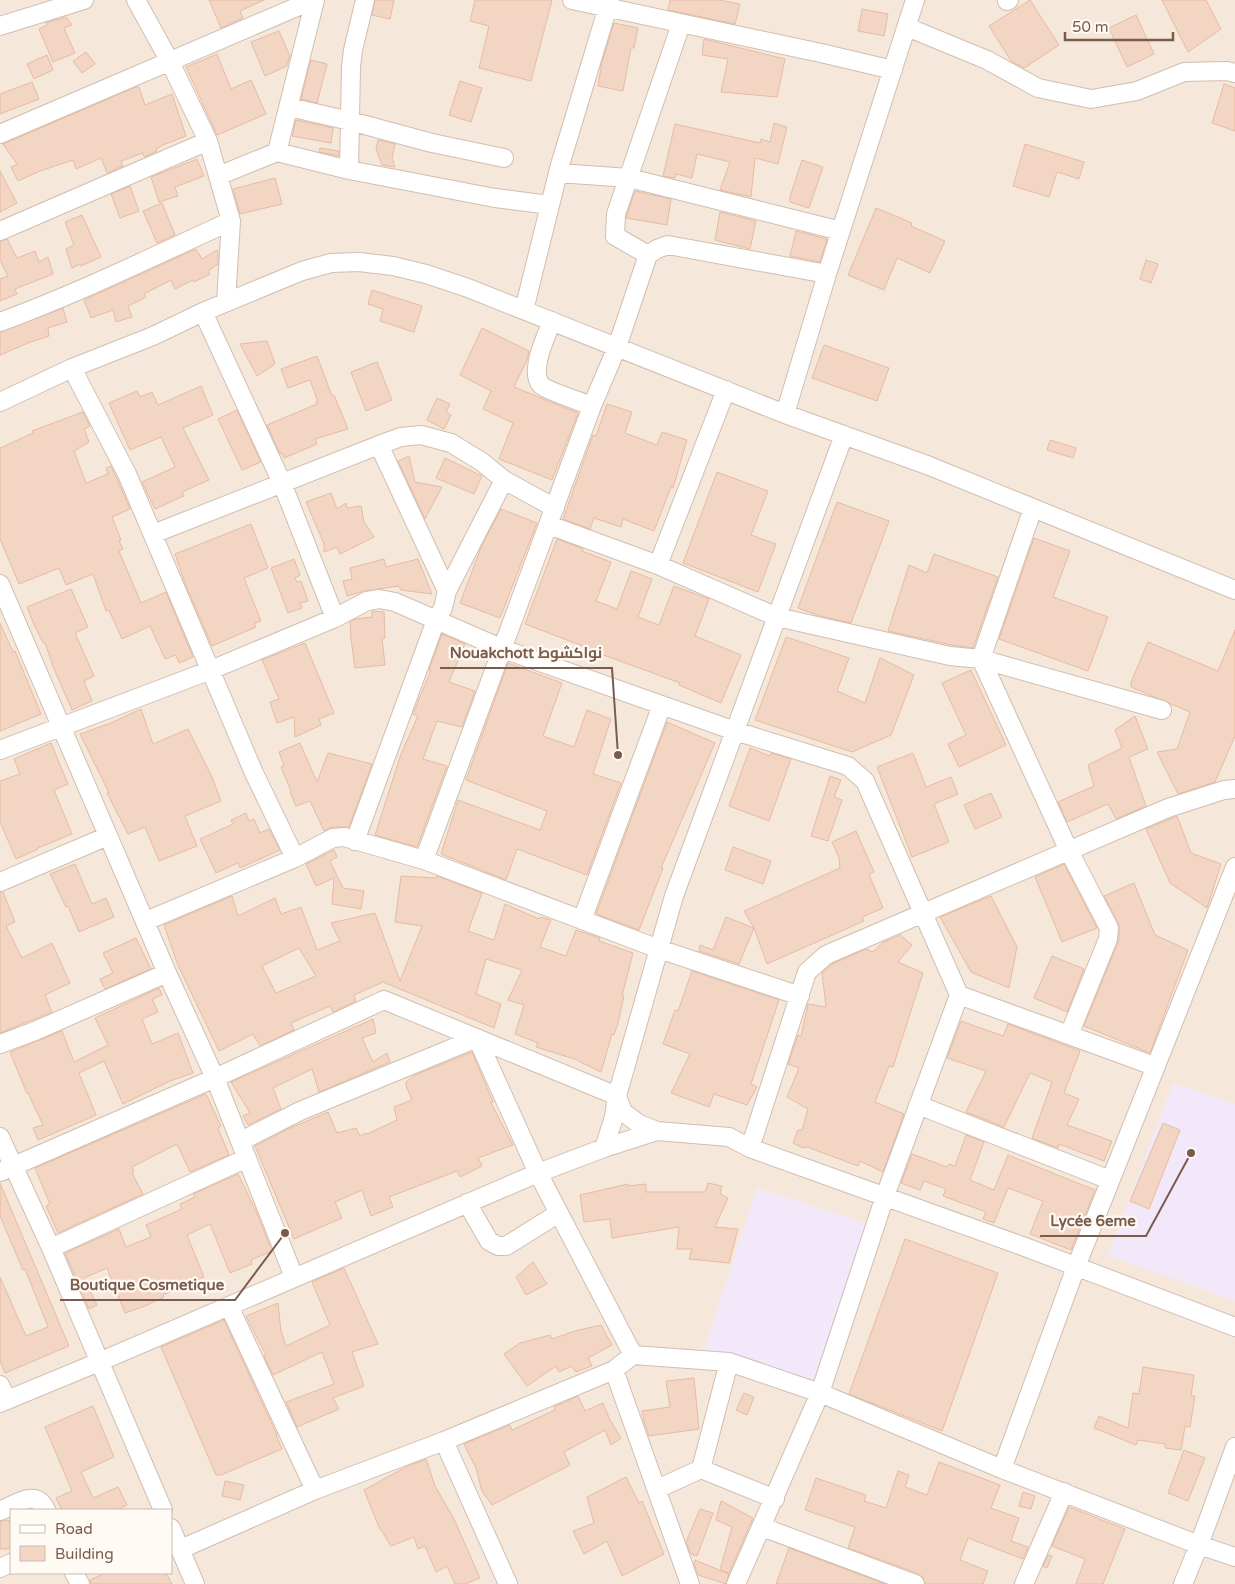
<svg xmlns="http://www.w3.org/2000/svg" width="1235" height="1584" font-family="'Varela Round',Cairo,sans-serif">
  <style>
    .residential { fill: #f5e8da; fill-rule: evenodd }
    .education { fill: #f3e8fa }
    .building { fill: #f3d5c3; stroke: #e6bba3; fill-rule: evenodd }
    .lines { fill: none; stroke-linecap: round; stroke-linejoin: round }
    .minor-casing { stroke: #d1beb0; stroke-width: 20 }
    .minor { stroke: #fff; stroke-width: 18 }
    .leader { fill: none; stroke: #7a5c4d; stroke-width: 2 }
    .callout-dot { fill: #7a5c4d; stroke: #fffaf3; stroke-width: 2 }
    .callout-label { font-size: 15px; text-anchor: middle; font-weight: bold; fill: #7a5c4d; stroke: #fffaf3; stroke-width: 4.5; stroke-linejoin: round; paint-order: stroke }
  </style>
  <rect width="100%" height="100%" fill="#fdf6ec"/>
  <path class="residential" d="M0 0H1235V1584H0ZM11 1510H171V1573H11Z"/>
  <path class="education" d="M1173 1083 1235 1104V1301L1108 1255Z
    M757 1188 871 1225 818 1388 704 1350Z"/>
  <path class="building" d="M209 0H264L240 11 243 18 221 28Z
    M375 0H394L390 19 372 15Z
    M475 0H552L531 81 479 68 489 26 470 21Z
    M670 0H719L740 4 735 24 668 10Z
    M1030 0 1059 45 1024 68 1011 61 989 26Z
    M1162 0H1206L1221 29 1188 52Z
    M862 9 888 14 884 36 858 31Z
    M1136 15 1154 54 1127 67 1109 28Z
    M66 17 72 25 64 28 75 53 53 62 39 29 47 25 46 23Z
    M614 23 638 28 634 48H631L623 91 598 86 602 62Z
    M279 31 289 54 290 55 287 66 265 76 251 42Z
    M704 39 785 59 777 97 721 92 728 59 702 55Z
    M86 52 95 64 82 73 73 61Z
    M217 54 231 89 251 80 266 114 217 135 186 67Z
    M47 55 53 70 34 79 27 64Z
    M311 60 327 64 317 103 301 99Z
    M460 81 482 88 471 122 449 115Z
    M32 82 39 99 0 114V94Z
    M1224 84 1235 88V131L1212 123Z
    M136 87H139L145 105 172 94 186 136 163 145 156 149 157 151 144 157 143 153 121 161 123 166 107 173 101 158 76 169 73 160 40 171 18 181 11 167 17 164 3 144Z
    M296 120 333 128 331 143 292 136Z
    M774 123 787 127 778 164 755 158 751 197 720 190 730 162 697 154 692 178 676 174 675 178 663 176 675 124 760 143 761 139 770 142Z
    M378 140 395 144 392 158 395 167 382 165 376 149Z
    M1025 144 1084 162 1079 179 1057 172 1049 197 1013 186Z
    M320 148 339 151V156L319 152Z
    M197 159 204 176 175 187 178 196 159 202 151 177Z
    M802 160 823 167 809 208 790 202V197Z
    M0 171 17 203 0 212Z
    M275 178 282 204 240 214 233 189Z
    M130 186 139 211 120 218 111 194Z
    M635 191 671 199 667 225 626 218Z
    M162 203 175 235 157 243 143 211Z
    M876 208 912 223 911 226 945 241 930 273 897 258 884 290 848 275Z
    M720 212 756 221 750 249 715 240Z
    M82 215 101 257 81 266 80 264 72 268 66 249 74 245 65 222Z
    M796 231 827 239 820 262 790 256Z
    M7 239 17 258 35 251 39 262 48 257 53 274 15 289 17 294 0 301V279L8 276 0 260V241Z
    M196 249 202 259 217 250 218 253V264L208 271 210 274 194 282 193 280 175 289 171 280 144 294 146 297 128 306 132 317 116 322 113 310 91 318 84 300Z
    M1146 260 1158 264 1151 283 1140 279Z
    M372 290 422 306 414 332 380 321 383 309 368 304Z
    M63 308 67 322 48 328 49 336 28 343 0 355V332Z
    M482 328 529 351 527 360 514 387 578 413 552 480 499 459 513 423 483 409 491 391 460 375Z
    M267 341 275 364 257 376 240 344Z
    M824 345 889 368 877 401 812 378Z
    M317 356 332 396 334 395 348 429 315 439 317 444 284 458 282 453 280 454 267 425 317 404 316 402H318L310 380 288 388 281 369Z
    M377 362 392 400 366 411 351 372Z
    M201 386 213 415 183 428 209 480 182 492 184 496 155 509 142 482 175 467 161 437 130 450 109 403 137 391 140 397 152 392 158 405Z
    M437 398 450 404 446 412 451 415 444 429 427 420Z
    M607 404 632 412 625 433 657 445 662 432 687 440 673 488 671 487 654 531 623 519 621 527 594 518 590 529 563 519 593 435 596 436Z
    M237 410 261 462 242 470 218 419Z
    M83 412 90 426 84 429 89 442 74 451 86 483 108 474 106 468 111 466 117 479 130 509 112 517 121 540 119 541 123 549 119 551 141 603 166 592 193 657 179 663 176 655 165 659 150 626 122 639 109 610 106 611 93 574 66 585 59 568 19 584 0 539V448L33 433 32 431Z
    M1050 440 1076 448 1073 458 1047 450Z
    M409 456 415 482 442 487 425 519 398 461Z
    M445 458 482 476 474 494 436 478Z
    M717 472 768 491 751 535 776 544 758 592 683 563Z
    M331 493 337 509 346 503 347 508 361 506 364 522 374 537 340 554 337 547 324 552V544L306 502Z
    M837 502 889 521 851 623 820 616 798 608Z
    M501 509 537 523 500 618 460 603 482 545Z
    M251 524 268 568 244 578 261 621 254 624 256 627 212 646 185 583 175 554Z
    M1034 538 1070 551 1053 597 1108 617 1088 671 999 639Z
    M557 539 583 549 582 551 611 562 596 601 617 609 631 571 652 579 638 617 659 625 674 586 709 599 695 636 741 655 721 703 679 685 680 683 601 654V653L525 624Z
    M934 554 998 577 973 648 952 645 888 631 909 565 927 573Z
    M294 559 300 575 295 578 297 582 301 581 308 601 300 603 302 608 288 613 271 568Z
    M384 559 386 567 418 559 432 594 401 590 399 586 365 591 347 596 343 581 352 579 350 568Z
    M71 589 88 627 75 633 94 676 84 681 92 701 72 710 54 669 45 643 44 644 35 627 27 607Z
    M372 611 384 612 385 638H382L385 665 355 668 351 639 350 622 356 619 372 617Z
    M0 623 13 652 15 651 41 714 0 731Z
    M1235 630V736L1215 782 1178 794 1157 752 1177 749 1190 712 1131 687V682L1148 642 1218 671Z
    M442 634 465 644 449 682 475 691 462 727 437 721 423 759 447 766 417 847 375 835 401 754 418 716 413 714 431 670H429Z
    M786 637 849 658 837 691 865 703 880 658 914 675 891 735 852 752 755 720Z
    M305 643 334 713 319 719 321 725 295 737 294 717 277 723 270 702 279 699 262 660Z
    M508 663 562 683 543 736 574 747 587 710 611 719 593 774 621 783 587 875 517 849 506 880 441 854 458 800 540 830 547 811 466 780Z
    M971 670 1006 745 959 767 948 744 966 735 942 683Z
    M141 709 153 744 188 729 212 777 221 801 185 816 197 846 159 861 145 827 128 834 107 793H109L80 734 111 723Z
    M1135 716 1148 749 1129 757 1146 806 1116 819 1108 804 1067 822 1058 802 1094 786 1088 765 1122 748 1115 730Z
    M667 722 715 743 661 868H663L639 930 596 914Z
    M51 743 68 784 54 790 72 834 38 848V849L16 859 0 822V781L20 774 14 759Z
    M300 743 317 782 328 753 372 764 349 827H332L324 831 310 801 296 806 290 792 291 791 281 767 284 766 279 752Z
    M750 748 770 756 771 753 791 759 769 821 729 806Z
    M913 753 926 787 951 777 958 794 934 804 949 842 912 857 877 767Z
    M830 776 841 780 834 797 842 800 828 841 811 836Z
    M991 793 1002 817 975 829 964 805Z
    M246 813 249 821 254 819 260 833 269 829 280 850 240 868 238 863 216 873 200 839 233 824 231 820Z
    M1177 816 1191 853 1221 864 1207 908 1170 883 1146 829Z
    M856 831 874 872 869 874 883 908 862 917 864 921 767 964 754 928 744 911 840 868 839 858 832 842Z
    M733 847 771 861 763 884 725 870Z
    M334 850 337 857 330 861 343 888 364 891 361 909 332 904 334 878 316 886 306 864Z
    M75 864 92 904 106 898 114 917 79 932 68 906 66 907 50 874Z
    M1064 864 1097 928 1062 942 1035 877Z
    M401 876 436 878 437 876 482 893 468 931 494 940 505 904 539 919 540 917 551 920 540 947 566 956 576 930 600 938 599 941 633 953 622 996H624L618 1023 614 1035 612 1034 601 1072 578 1061V1060L536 1047 538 1043 515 1034 524 1005 508 1000 522 970 486 959 476 994 501 1004 494 1028 383 982 354 995 356 1001 333 1012 330 1006 291 1023 294 1030 260 1046 253 1034 219 1051 177 963 164 925 232 896 238 916 275 898 281 914 301 907 317 950 340 941 331 923 375 913 400 981 422 926 395 922ZM299 948 316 976 276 993 262 966Z
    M1134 883 1155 935 1188 950 1150 1053 1084 1026 1119 940V924L1104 896Z
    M0 892H3L15 922 6 926 22 958 52 943 70 983 45 995 52 1012 0 1033Z
    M991 896 1017 947 1009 988 971 972 940 917Z
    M726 917 754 928 739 964 699 951 700 945 713 950Z
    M900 935 912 945 898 962 923 973 893 1067 889 1066 875 1102 904 1114 883 1172 860 1161 858 1166 807 1147 803 1148 793 1143 798 1130H802L808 1109 787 1097 799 1068 788 1064 798 1035 801 1036 808 1004 826 1007 822 973 832 964 866 949 873 952 882 943Z
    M136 938 151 969 105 989 100 979 113 973 103 953Z
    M1052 956 1084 969 1067 1012 1034 998Z
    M692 971 779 1000 751 1084 757 1087 747 1105 714 1094 709 1107 671 1093 690 1054 663 1044 675 1010 678 1011Z
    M159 988 162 995 152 999 158 1012 142 1019 152 1044 178 1033 193 1073 170 1081 123 1104 104 1061 79 1073 96 1115 38 1140 33 1128 43 1125 28 1093 27 1094 10 1052 62 1031 74 1062 108 1045 95 1018Z
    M373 1019 376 1033 362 1038 373 1062 387 1053 390 1062 319 1092 312 1069 273 1088 281 1109 248 1125 243 1116 250 1113 231 1082Z
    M961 1021 1003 1036 1008 1024 1080 1051 1064 1093 1079 1099 1067 1125 1112 1141 1104 1161 1059 1144 1058 1148 1032 1138 1052 1082 1030 1073 1004 1127 966 1112 986 1071 947 1058Z
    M472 1052 493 1102 491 1103 513 1145 478 1158 482 1166 460 1177 457 1171 389 1197 393 1207 371 1216 362 1190 335 1202 342 1218 294 1239 255 1146 288 1129 328 1112 337 1133 356 1128 360 1136 366 1133 367 1134 397 1120 394 1107 412 1100 406 1086V1082L415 1075Z
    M206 1094 221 1126 218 1128 229 1155 190 1172 178 1146 175 1145 132 1167 134 1172 132 1173 143 1194 58 1233 46 1206 50 1204 35 1168Z
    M1163 1123 1180 1130 1149 1209 1130 1201Z
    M966 1135 984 1142 970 1180 994 1190 1008 1155 1095 1190 1071 1250 1030 1234 1043 1201 1008 1188 994 1223 983 1219 986 1212 943 1196 946 1189 924 1181 920 1190 901 1183 912 1154 947 1167 949 1164 955 1166Z
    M238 1174 256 1211 272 1251 251 1260 252 1264 230 1273 210 1224 187 1235 204 1277 163 1295 164 1297 145 1306 125 1313 107 1268 84 1278 97 1305 89 1309 65 1253 119 1229 126 1247 151 1237 146 1225 182 1209 180 1204 195 1197 193 1194Z
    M0 1183 69 1346 5 1373 0 1361V1277L26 1336 48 1327 25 1269 23 1270 0 1216Z
    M708 1183 722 1186 720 1194 728 1198 715 1227 738 1229 729 1263 689 1259 692 1249H677L679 1227 612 1238 610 1219 584 1222 580 1195 628 1184V1186L646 1184V1192H705Z
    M905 1239 998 1273 942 1431 849 1394Z
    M533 1262 547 1284 526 1295 516 1277Z
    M344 1268 378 1344 352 1352 364 1386 333 1398 339 1409 297 1427 286 1402 334 1384 322 1352 273 1375 264 1356 266 1355 246 1316 278 1303 281 1331 286 1346 330 1325 312 1282Z
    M224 1320 277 1435H276L282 1449 221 1475H216L161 1347Z
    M601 1325 612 1345 588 1358 592 1366 576 1372 572 1366 559 1372 556 1366 527 1386 504 1354 520 1343 550 1335 552 1339 575 1331Z
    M1143 1367 1194 1375 1191 1396H1195L1190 1427 1185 1426 1181 1450 1165 1448V1444L1138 1440 1136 1445 1094 1428 1099 1416 1128 1428 1133 1393 1139 1394Z
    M694 1378 699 1429 649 1436 644 1422 642 1411 670 1407 666 1381Z
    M744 1393 754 1397 747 1415 736 1410Z
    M578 1396 585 1411 603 1403 610 1420 621 1438 611 1445 605 1430 564 1452 570 1465 492 1505 482 1491 476 1468 464 1444 510 1425 512 1430 555 1410 554 1407Z
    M93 1406 114 1457 81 1472 93 1498 118 1487 127 1505 117 1510H62L56 1498 72 1491 45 1427Z
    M1184 1450 1205 1458 1188 1501 1168 1493Z
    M426 1459 435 1486 454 1519 480 1578 465 1584H455L447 1566 436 1572 425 1546 418 1549 414 1537 391 1546 378 1525 364 1490 406 1467Z
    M939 1462 1000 1485 991 1508 1019 1518 1011 1541 1028 1547 1023 1559 968 1538 960 1560 988 1571 983 1584H925L923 1578 919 1574 848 1548 855 1527 805 1510 816 1478 866 1495 864 1501 886 1508 898 1471 909 1475 905 1487 927 1495Z
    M626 1477 639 1503 642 1501 664 1554 622 1576 607 1541 584 1554 573 1531 594 1523 587 1497Z
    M225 1481 244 1485 240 1500 222 1496Z
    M1023 1492 1035 1496 1031 1509 1019 1506Z
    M721 1501 753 1518 729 1573 720 1570 732 1527 716 1520Z
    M1069 1507 1125 1529 1103 1584H1076L1085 1559 1052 1546Z
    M700 1509 713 1513 697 1556 691 1554 686 1542Z
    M5 1520 11 1521V1549H0V1522Z
    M789 1548 885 1584H776Z
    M1048 1555 1052 1556 1047 1568 1043 1566Z
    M695 1560 729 1574 726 1584 698 1575 694 1564Z
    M105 1573H166L172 1584H91L90 1580Z"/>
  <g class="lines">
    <defs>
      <path id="minor" d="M136 0 169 60 208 141 231 221 226 302
        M572 0 821 53 893 70
        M1007 1 1009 0
        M0 26 84 0
        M907 27 987 60 1038 88 1091 99 1137 91 1184 72 1227 71 1235 73
        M289 107 350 121 432 143 504 158
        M0 134 313 0
        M277 152 315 0
        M349 170 351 67 353 50 365 0
        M558 173 629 178 841 231
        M218 176 277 152 349 170 495 198 550 205
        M0 231 208 141
        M648 255 615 236 616 214 681 24
        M524 310 560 165 610 0
        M203 312 282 483 335 618
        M552 321C546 337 529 370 541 385 547 391 582 402 592 406
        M0 322C79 293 154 256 231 221
        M72 368 127 474 254 773 295 858
        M0 402 72 368 153 336 203 312 302 271 331 263 359 262 393 266 426 274 468 288 785 414 927 465 1235 590
        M785 414 827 274 915 0
        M1033 508 981 659 1069 851 1109 928 1108 939 1069 1035
        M549 525 658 565 777 617 950 656 981 659 1162 710
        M153 534 379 445 401 437 421 435 451 443 482 462 504 480 555 508
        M658 565 726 390
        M0 584 167 973 215 1078 294 1277
        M447 591 504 480
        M0 750 211 670 335 618 367 601 379 599 395 602 503 649 735 731 848 766 865 781 959 995 885 1196 820 1393 736 1584
        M355 841 436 620 443 608 447 591 379 445
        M424 860 592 406 617 347 648 255 657 249 668 245 827 274
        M0 882 108 836
        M582 920 662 705
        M146 921 295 858 333 838 344 837 424 860 659 949 800 996
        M959 995 1154 1066
        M0 1044 35 1031 167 973
        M918 1105 1110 1180
        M657 1131 639 1124 623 1112 617 1096 674 896 844 435
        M0 1137 51 1248 163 1510
        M750 1148 807 972 826 955 1168 808 1224 790 1235 789
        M0 1172 215 1078 384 1000 617 1096 614 1117 604 1148
        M467 1203 489 1241 498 1246H506L559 1213
        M51 1248 247 1158
        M229 1306 315 1490
        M633 1355 729 1362 820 1393 1002 1469 1199 1545 1235 1447
        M614 1370 690 1584
        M0 1385 7 1400
        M0 1403 99 1362 538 1173 604 1148 657 1131 729 1137 750 1148 797 1165 1025 1247 1235 1327
        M444 1441 508 1584
        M701 1469 775 1499
        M1002 1469 1076 1267 1235 867
        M657 1489 701 1469 729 1362
        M0 1511C16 1504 36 1488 46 1510
        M762 1527 915 1584
        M171 1528 195 1584
        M181 1549 315 1490 444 1441 614 1370 633 1355 538 1173 477 1038 300 1111 241 1141
        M0 1568 11 1563
        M74 1573 80 1584
        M1024 1584 1064 1492
        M1183 1584 1199 1545 1235 1557"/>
    </defs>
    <use href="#minor" class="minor-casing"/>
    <use href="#minor" class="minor"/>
  </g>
  <path class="leader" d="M618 755L612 668H440M1191 1153L1146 1236H1040M285 1233L235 1300H60"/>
  <g class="callout-dot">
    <circle cx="618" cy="755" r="5"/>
    <circle cx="1191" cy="1153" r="5"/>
    <circle cx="285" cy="1233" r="5"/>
  </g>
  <g class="callout-label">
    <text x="526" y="658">Nouakchott نواكشوط</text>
    <text x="1093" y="1226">Lycée 6eme</text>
    <text x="147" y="1290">Boutique Cosmetique</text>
  </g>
  <rect x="10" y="1509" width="162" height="65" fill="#fffaf3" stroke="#cabbb1"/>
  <rect x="20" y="1525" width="25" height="8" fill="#ffffff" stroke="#cabbb1"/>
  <text x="55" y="1534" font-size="15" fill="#7a5c4d">Road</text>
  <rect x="20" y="1546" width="25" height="15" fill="#f3d5c3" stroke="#cabbb1"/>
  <text x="55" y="1559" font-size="15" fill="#7a5c4d">Building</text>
  <path d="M1065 32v8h108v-8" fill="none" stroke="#7a5c4d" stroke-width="2.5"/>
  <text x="1072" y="32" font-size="15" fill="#7a5c4d" stroke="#fffaf3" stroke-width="4" paint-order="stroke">50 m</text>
</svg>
